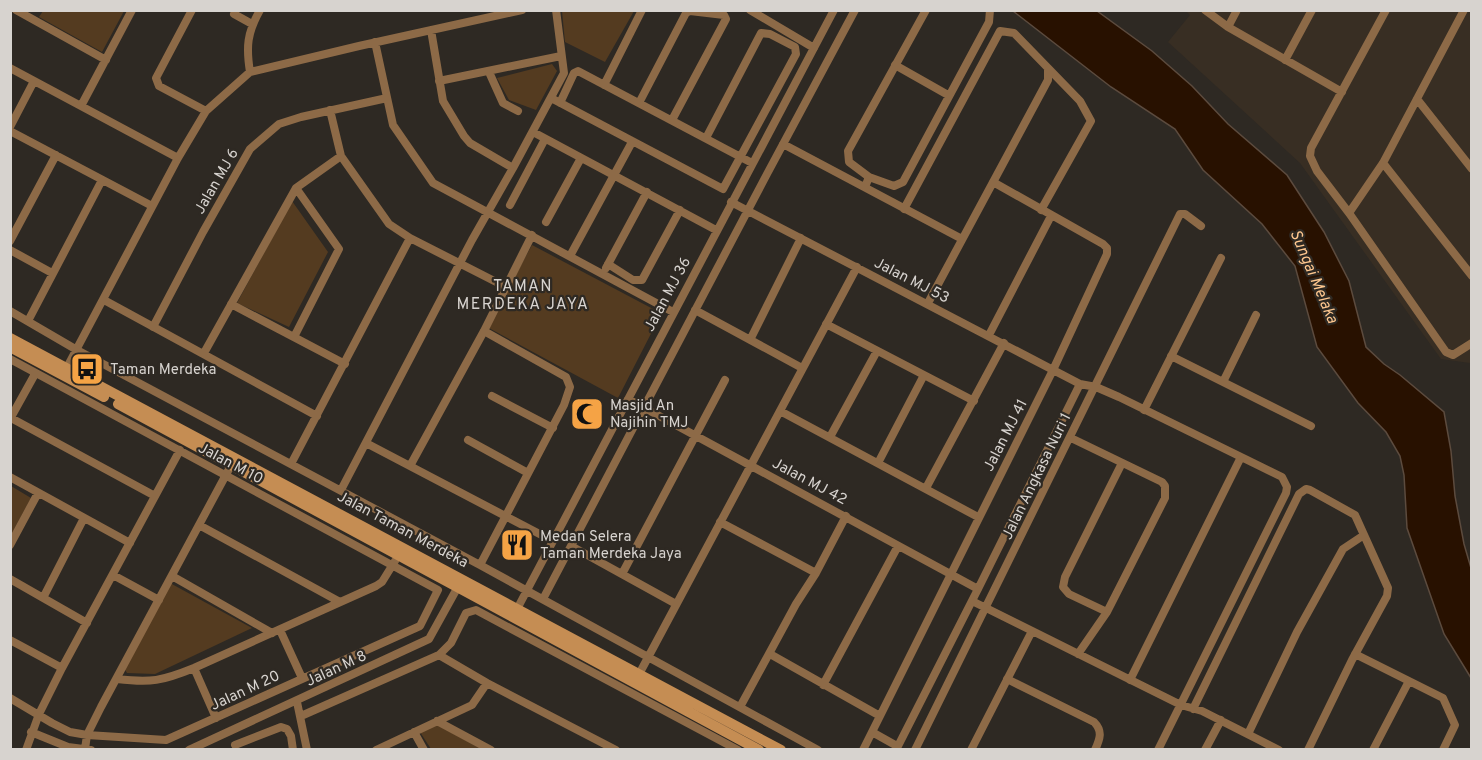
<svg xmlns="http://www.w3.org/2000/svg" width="1482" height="760" font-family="Overpass,sans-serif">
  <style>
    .built { fill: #382e23 }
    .green { fill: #543b20 }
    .water { fill: #281100; stroke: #5c4b3e; stroke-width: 1.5 }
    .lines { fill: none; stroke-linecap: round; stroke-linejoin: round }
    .minor { stroke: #8d6a47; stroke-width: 8 }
    .secondary { stroke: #c58d53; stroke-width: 10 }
    .labels { text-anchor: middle; stroke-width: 4.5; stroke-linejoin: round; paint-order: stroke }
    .street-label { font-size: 15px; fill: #d7d3cf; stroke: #2e2923 }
    .poi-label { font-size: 15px; fill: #d7d3cf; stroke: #2e2923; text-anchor: start }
    .water-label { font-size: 16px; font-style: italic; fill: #fec78f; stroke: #2e2923 }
    .neighbourhood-label { font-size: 16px; letter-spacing: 1.5px; fill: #d7d3cf; stroke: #2e2923 }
  </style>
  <rect width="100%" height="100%" fill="#2e2923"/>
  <path class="built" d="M1186 11H1471V362L1470 363 1441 359 1300 163 1168 42 1190 15Z"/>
  <path class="green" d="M43 11V10L124 11 102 52 39 17Z
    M562 11V10L634 11 605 62 565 42Z
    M552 64 557 71 536 110 509 100 497 78Z
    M292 201 328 252 289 327 237 303Z
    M532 245 655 310 659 318 618 398 487 327Z
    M11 486 31 498 11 535Z
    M170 583 252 628 155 674 127 673 124 668Z
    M436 724 481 749H431L420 732Z"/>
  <path class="water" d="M1013 11H1097L1152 51 1192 86 1228 124 1287 175 1324 232 1349 281 1366 347 1384 364 1400 375 1444 412 1451 451 1455 496 1464 544 1471 568V678L1444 634 1407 528 1404 475 1400 456 1386 432 1358 403 1317 347 1295 266 1262 224 1203 170 1175 129 1111 87Z"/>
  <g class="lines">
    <path class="minor" d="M16 10 106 60
      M192 10 156 78 159 86 206 111
      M750 10 814 48
      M1205 10 1228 27 1342 92
      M1386 10 1311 148 1310 156 1317 171 1349 213 1446 352 1453 355 1472 343
      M234 14 252 24
      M1228 27 1237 10
      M431 30 443 101 464 136 470 143 513 168
      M375 42 393 125 433 183 673 312
      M1285 60 1312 10
      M895 65 948 95
      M10 68 178 158
      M250 72C246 47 247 33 260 10
      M489 72 503 103 518 111
      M439 81 561 56
      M604 85 642 10
      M551 98 723 189 796 54 795 47 770 34 761 33 706 138
      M1417 99 1472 169
      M560 103 574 73 578 71 752 163
      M639 103 686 13 690 11 724 15 726 19 672 120
      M81 106 132 10
      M330 110 341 156 389 224 410 238 506 287
      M10 127 34 81
      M10 131 152 206
      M533 132 716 230
      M783 144 962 239
      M1383 163 1472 276
      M869 177 849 162 848 151 926 10
      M865 187 869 177 894 186 903 182 989 22 990 10
      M731 202 1080 384 1096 387 1119 397 1282 477 1287 487 1286 493 1158 750
      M510 205 545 139
      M904 209 1000 31 1014 33 1048 68V80L928 303
      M1041 210 1091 121 1080 101 1048 68
      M1349 213 1383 163 1464 10
      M546 222 581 158
      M10 241 56 155
      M10 250 52 273
      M570 256 632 142
      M608 264 633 280H642L680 210
      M606 268 647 192
      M104 300 317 416
      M231 304 345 364
      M695 310 802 368
      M10 311 77 350 480 565 818 750
      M28 321 102 180
      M826 324 974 401
      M153 327 203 232 250 149 279 124 301 117 387 98
      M989 335 1051 216
      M294 337 339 249 296 188
      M750 340 801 238
      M204 353 296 188 341 156
      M1171 356 1311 426
      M10 359 438 590 420 626 166 740 87 735 70 732 52 723 10 698
      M65 371 178 158 206 111 250 72 359 46 522 10
      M1223 382 1256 315
      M492 396 553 428
      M628 399 978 589
      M1144 410 1221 258
      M780 411 978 517
      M11 418 155 496
      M10 419 35 374
      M830 437 877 351
      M1071 438 1162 482 1165 486V498L1107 612 1078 654
      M468 440 528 473
      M366 443 553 541
      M878 463 924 375
      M291 464 410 238
      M410 466 484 331 532 235
      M10 477 130 543
      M926 488 1004 343
      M341 490 472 240 513 168 564 73 556 10
      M720 522 816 573
      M199 525 340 602
      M10 545 38 493
      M571 546 676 604
      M480 565 564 405 570 387 566 377 484 331
      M622 574 725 380
      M113 575 159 600
      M172 576 272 633
      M10 579 87 623
      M43 598 84 518
      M543 599 767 174 855 10
      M972 601 1181 705 1202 711 1279 750
      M516 611 834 10
      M1107 612 1069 594 1063 587 1065 577 1122 463
      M280 630 302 678
      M10 640 62 668
      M770 654 880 716
      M1355 654 1443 698 1455 725 1443 750
      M439 655 487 683 616 750
      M194 668 216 718
      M637 678 857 267
      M117 679C151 683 162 681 194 668L376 586 382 582 395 561
      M1007 679 1094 722C1103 731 1100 739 1095 750
      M1130 680 1241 457
      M823 685 898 546
      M297 702 307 750
      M740 707 796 604 816 573 846 516
      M1193 709 1299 494 1306 489 1310 490 1355 515 1388 588 1387 596 1352 660 1308 750
      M301 716 439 655 451 643 466 613 476 610 738 750
      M437 721 491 750
      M31 732 68 747 91 750
      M414 732 424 750
      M872 732 897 746
      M1248 734 1297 632 1343 549 1364 535
      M235 745 281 727 287 729 291 736 293 750
      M85 749 87 735 101 707 228 471
      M26 750 39 714 62 668 180 450
      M189 750 429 639 460 583
      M376 750 472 705 487 683
      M863 750 1053 370 1107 254V248L1103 244 993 182
      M896 750 978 589 1080 384
      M915 750 1180 214H1185L1201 226
      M971 750 1032 631
      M1205 750 1221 720
      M1373 750 1409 681"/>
    <path class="secondary" d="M10 338 781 750
      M10 347 104 397
      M118 404 759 750"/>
  </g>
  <defs>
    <symbol id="bus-square" viewBox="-11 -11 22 22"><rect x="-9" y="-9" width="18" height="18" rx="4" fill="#f5a345" stroke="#2e2923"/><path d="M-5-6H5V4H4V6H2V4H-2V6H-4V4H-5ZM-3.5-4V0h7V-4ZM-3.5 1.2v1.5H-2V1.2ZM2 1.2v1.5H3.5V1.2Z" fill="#111"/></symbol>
    <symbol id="mosque-square" viewBox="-11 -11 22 22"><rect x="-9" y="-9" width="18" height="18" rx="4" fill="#f5a345" stroke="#2e2923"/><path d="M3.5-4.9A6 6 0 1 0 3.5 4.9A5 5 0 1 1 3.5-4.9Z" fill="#111"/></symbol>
    <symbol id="restaurant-square" viewBox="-11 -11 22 22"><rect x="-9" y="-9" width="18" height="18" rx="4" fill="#f5a345" stroke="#2e2923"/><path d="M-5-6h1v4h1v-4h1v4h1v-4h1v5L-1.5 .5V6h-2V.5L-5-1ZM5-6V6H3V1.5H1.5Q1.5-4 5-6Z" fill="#111"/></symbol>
  </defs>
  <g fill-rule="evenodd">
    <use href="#bus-square" x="68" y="350" width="38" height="38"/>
    <use href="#mosque-square" x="568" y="395" width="38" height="38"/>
    <use href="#restaurant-square" x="498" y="526" width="38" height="38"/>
  </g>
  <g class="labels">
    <g class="street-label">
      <text transform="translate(216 181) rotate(-60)" y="5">Jalan MJ 6</text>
      <text transform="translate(912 280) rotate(27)" y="5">Jalan MJ 53</text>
      <text transform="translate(667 294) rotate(-62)" y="5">Jalan MJ 36</text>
      <text transform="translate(1005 435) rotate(-63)" y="5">Jalan MJ 41</text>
      <text transform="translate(231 463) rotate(28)" y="5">Jalan M 10</text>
      <text transform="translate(1036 476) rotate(-64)" y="5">Jalan Angkasa Nuri 1</text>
      <text transform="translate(810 481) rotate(28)" y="5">Jalan MJ 42</text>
      <text transform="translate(403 529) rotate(28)" y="5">Jalan Taman Merdeka</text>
      <text transform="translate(336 668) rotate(-25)" y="5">Jalan M 8</text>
      <text transform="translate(245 690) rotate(-25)" y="5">Jalan M 20</text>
    </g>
    <g class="poi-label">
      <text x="110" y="374">Taman Merdeka</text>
      <text x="610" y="410">Masjid An<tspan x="610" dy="17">Najihin TMJ</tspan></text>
      <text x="540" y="541">Medan Selera<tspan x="540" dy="17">Taman Merdeka Jaya</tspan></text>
    </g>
    <g class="water-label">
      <text transform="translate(1315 276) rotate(67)" y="6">Sungai Melaka</text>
    </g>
    <g class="neighbourhood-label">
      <text x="523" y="291">TAMAN<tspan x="523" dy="18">MERDEKA JAYA</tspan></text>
    </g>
  </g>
  <rect width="1482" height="760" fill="none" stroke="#d7d3cf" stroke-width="24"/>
</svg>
